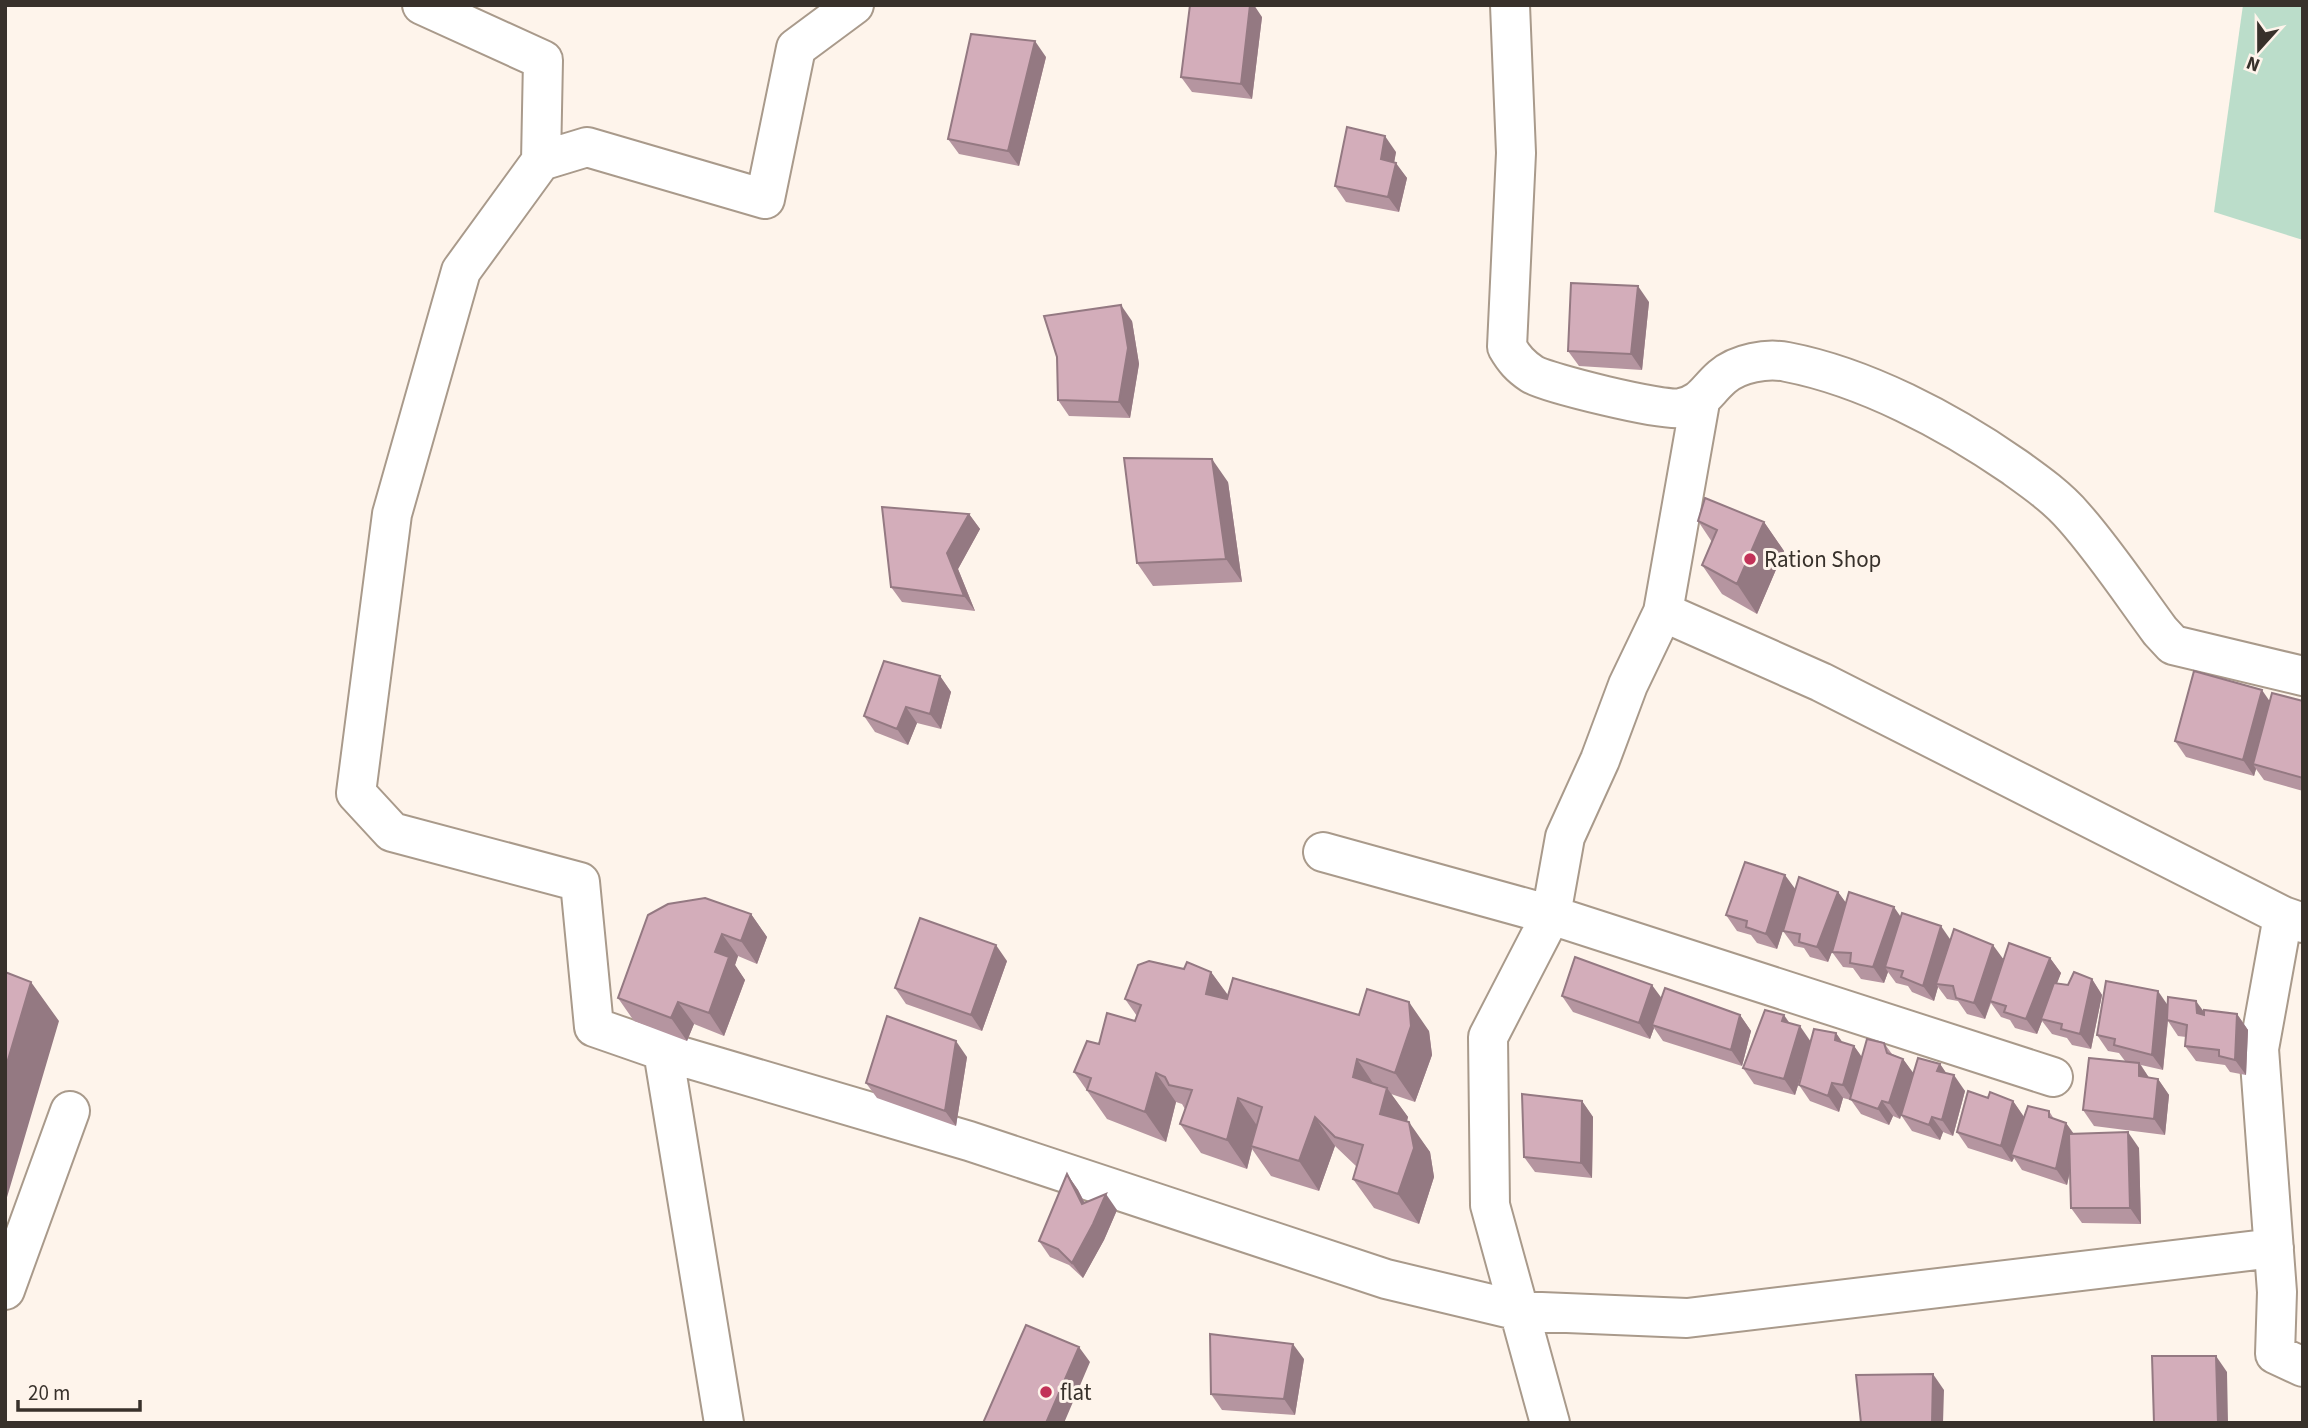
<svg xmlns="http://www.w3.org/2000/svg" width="2308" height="1428" font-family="'Source Sans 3',sans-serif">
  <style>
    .green { fill: #bbddca }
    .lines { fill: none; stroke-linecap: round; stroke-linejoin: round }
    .minor-casing { stroke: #a99a8b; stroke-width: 42 }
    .minor { stroke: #fff; stroke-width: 38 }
    .wall { fill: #b595a0 }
    .shaded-wall { fill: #947982 }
    .building { fill: #d3adba; stroke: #947982; stroke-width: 2 }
    .poi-dot { fill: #c23258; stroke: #fef4eb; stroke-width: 2.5 }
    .labels { text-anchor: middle; stroke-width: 6; stroke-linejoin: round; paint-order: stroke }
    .poi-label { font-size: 23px; fill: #38312b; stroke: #fef4eb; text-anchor: start }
  </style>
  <rect width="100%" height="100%" fill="#fef4eb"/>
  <path class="green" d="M2243 5H2303V240L2214 212Z"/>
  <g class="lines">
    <defs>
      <path id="minor" d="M422 5 543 60 541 161 587 147 765 199 796 48 854 5
        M1510 5 1516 153 1507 347C1514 359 1520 366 1532 374 1547 383 1664 412 1681 408 1703 403 1706 391 1722 377 1738 363 1767 358 1787 362 1865 377 1948 421 2013 466 2034 481 2057 497 2074 517 2105 552 2132 593 2160 631L2173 645 2303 676
        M541 161 461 271 392 514 356 793 392 832 580 882 594 1027 663 1051 724 1423
        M1663 612 1700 402
        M1323 852 1551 915 2053 1077
        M2283 916 2259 1049 2277 1292 2275 1354 2303 1367
        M663 1051 969 1141 1386 1279 1520 1311 1687 1318 2274 1248
        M5 1290 70 1111
        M1550 1423 1490 1205 1488 1037 1551 915 1565 837 1600 760 1628 685 1663 612 1821 682 2283 916 2303 923"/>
    </defs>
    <use href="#minor" class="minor-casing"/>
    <use href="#minor" class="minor"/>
  </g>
  <path class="wall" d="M1262 17 1252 99 1192 92 1181 77Z
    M1046 57 1019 166 959 154 948 139Z
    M1396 152 1394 162 1407 178 1399 212 1346 202 1335 186Z
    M1649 302 1642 370 1579 366 1568 351Z
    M1132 321 1139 364 1130 418 1069 416 1058 400Z
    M1228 482 1242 582 1153 586 1137 563Z
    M969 514 980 529 958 569 975 611 902 602 891 587Z
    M1698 521 1764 522 1784 551 1757 614 1722 594 1702 565 1712 542Z
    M940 676 951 692 941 729 917 723 908 745 875 732 864 716Z
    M2270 701H2303V791L2264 780 2256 769 2254 776 2186 757 2175 741Z
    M1795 890 1838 892 1846 903 1901 917 1950 939 2004 959 2050 958 2061 973 2057 983 2068 985 2092 979 2102 995 2091 1049 2072 1045 2067 1038 2052 1034 2042 1021 2037 1034 2015 1028 2010 1020 2001 1017 1991 1003 1985 1019 1967 1014 1958 1001 1947 999 1938 987 1934 1001 1912 992 1908 986 1896 983 1888 972 1884 983 1861 979 1853 968 1843 967 1832 952 1828 962 1810 957 1804 948 1794 946 1783 931 1790 906 1777 949 1757 943 1751 935 1737 931 1726 915Z
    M751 914 767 937 757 964 738 956 735 965 745 980 724 1036 694 1024 687 1041 634 1021 618 998Z
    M1007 961 982 1031 906 1004 895 988Z
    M1184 969 1211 972 1228 995 1359 1015 1429 1031 1432 1055 1415 1102 1391 1094 1408 1117 1407 1122 1430 1152 1434 1177 1419 1224 1374 1208 1353 1179 1357 1167 1335 1146 1319 1191 1271 1176 1252 1149 1247 1169 1201 1153 1180 1124 1185 1109 1182 1104 1176 1102 1166 1142 1107 1119 1074 1072 1099 1044 1135 1021 1137 1016 1125 999Z
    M1562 996 1662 999 1740 1015 1751 1031 1742 1066 1663 1041 1654 1028 1650 1039 1573 1012Z
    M2168 1005 2204 1012 2237 1014 2248 1030 2246 1075 2230 1072 2225 1065 2196 1061 2185 1046 2186 1037 2178 1036 2168 1021 2163 1070 2141 1065 2149 1078 2158 1079 2169 1095 2165 1135 2094 1126 2083 1110 2129 1062 2125 1061 2119 1053 2108 1051 2097 1035Z
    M1836 1033 1842 1042 1854 1046 1862 1057 1884 1043 1892 1054 1903 1059 1913 1073 1940 1064 1946 1073 1965 1091 1953 1136 1943 1132 1940 1140 1912 1131 1901 1115 1900 1119 1893 1116 1889 1125 1861 1114 1851 1100 1843 1098 1839 1112 1810 1101 1799 1085 1805 1063 1795 1095 1754 1084 1743 1068 1811 1041Z
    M967 1057 956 1126 877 1098 866 1083Z
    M1988 1098 2013 1101 2024 1117 2049 1111 2054 1119 2066 1123 2074 1134 2139 1148 2141 1224 2082 1223 2071 1208 2070 1171 2067 1185 2022 1170 2014 1158 2012 1162 1968 1148 1957 1132Z
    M1582 1101 1593 1117 1592 1178 1535 1172 1524 1157Z
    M1067 1174 1078 1190 1085 1203 1117 1210 1104 1240 1083 1278 1069 1265 1050 1257 1039 1241Z
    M1304 1359 1295 1415 1222 1410 1211 1394Z"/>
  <path class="shaded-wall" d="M1250 5H1254L1262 17 1252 99 1241 84Z
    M1035 41 1046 57 1019 166 1008 151Z
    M1385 136 1396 152 1392 175 1381 159Z
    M1396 163 1407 178 1399 212 1388 197Z
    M1638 286 1649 302 1642 370 1631 354Z
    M1121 305 1132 321 1139 364 1130 418 1119 402Z
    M1212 459 1228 482 1242 582 1226 559Z
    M969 514 980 529 958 569 975 611 964 596 947 553Z
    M1764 522 1784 551 1757 614 1737 584Z
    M940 676 951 692 941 729 930 714Z
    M2262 690 2273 706 2253 764 2256 769 2254 776 2243 760Z
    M906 707 917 723 908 745 897 729Z
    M1785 875 1796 890 1777 949 1766 934Z
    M1838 892 1849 907 1828 962 1817 947Z
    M1894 907 1905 923 1885 967 1888 972 1884 983 1873 967Z
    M751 914 767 937 757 964 741 941Z
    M1941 926 1952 942 1936 984 1938 987 1934 1001 1923 986Z
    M722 934 738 956 735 965 745 980 724 1036 709 1013 715 952Z
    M996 945 1007 961 982 1031 971 1015Z
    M1993 945 2004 960 1985 1019 1974 1003Z
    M2050 958 2061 973 2043 1019H2041L2042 1021 2037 1034 2026 1019Z
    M1211 972 1232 1001 1206 994Z
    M2092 979 2102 995 2091 1049 2080 1034Z
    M31 982 59 1021 5 1204V1070Z
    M1652 985 1663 1000 1652 1025 1654 1028 1650 1039 1639 1023Z
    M2158 991 2169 1007 2163 1070 2152 1055Z
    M2196 1001 2207 1016 2197 1013Z
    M678 1002 694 1024 687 1041 671 1018Z
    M1409 1002 1429 1031 1432 1055 1415 1102 1395 1073Z
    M2237 1014 2248 1030 2246 1075 2235 1060Z
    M1740 1015 1751 1031 1742 1066 1731 1050Z
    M1784 1015 1795 1031 1782 1021Z
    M1800 1026 1811 1042 1795 1095 1784 1079Z
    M1836 1033 1847 1049 1835 1040Z
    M956 1041 967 1057 956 1126 945 1111Z
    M1854 1046 1865 1062 1854 1101 1843 1085Z
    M1357 1059 1377 1089 1353 1077Z
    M1903 1059 1914 1074 1900 1119 1889 1103Z
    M2139 1063 2150 1079 2139 1076Z
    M1940 1064 1951 1080 1937 1071Z
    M1156 1073 1176 1102 1166 1142 1145 1112Z
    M1954 1075 1965 1091 1953 1136 1942 1120Z
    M2158 1079 2169 1095 2165 1135 2154 1119Z
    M1832 1083 1843 1098 1839 1112 1828 1096Z
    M1387 1088 1408 1117 1400 1143 1380 1114Z
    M1238 1098 1258 1127 1251 1146 1252 1149 1247 1169 1227 1140Z
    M1582 1101 1593 1117 1592 1178 1581 1163Z
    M1882 1101 1893 1116 1889 1125 1878 1109Z
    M2013 1101 2024 1117 2011 1155 2014 1158 2012 1162 2001 1146Z
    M1315 1117 1335 1146 1319 1191 1299 1161Z
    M1932 1117 1943 1132 1940 1140 1929 1125Z
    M1409 1122 1430 1152 1434 1177 1419 1224 1398 1194Z
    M2066 1123 2077 1139 2067 1185 2056 1169Z
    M2128 1132 2139 1148 2141 1224 2130 1208Z
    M1067 1174 1078 1190 1093 1220 1082 1204Z
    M1106 1194 1117 1210 1104 1240 1083 1278 1072 1263Z
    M1293 1344 1304 1359 1295 1415 1284 1399Z
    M1079 1347 1090 1362 1064 1423H1046Z
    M2216 1356 2227 1372 2228 1423H2218Z
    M1933 1374 1944 1390 1943 1423H1932Z"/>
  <path class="building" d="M1190 5H1250L1241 84 1181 77Z
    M971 34 1035 41 1008 151 948 139Z
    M1347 127 1385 136 1381 159 1396 163 1388 197 1335 186Z
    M1571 283 1638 286 1631 354 1568 351Z
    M1121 305 1128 348 1119 402 1058 400 1057 357 1044 316Z
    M1124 458 1212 459 1226 559 1137 563Z
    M1705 498 1764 522 1737 584 1702 565 1717 530 1698 521Z
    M882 507 969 514 947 553 964 596 891 587Z
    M884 661 940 676 930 714 906 707 897 729 864 716Z
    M2194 671 2262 690 2243 760 2175 741Z
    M2272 693 2303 701V778L2253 764Z
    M1745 862 1785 875 1766 934 1746 927 1747 921 1726 915Z
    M1799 877 1838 892 1817 947 1799 942 1800 934 1783 931Z
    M1849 892 1894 907 1873 967 1850 963 1851 953 1832 952Z
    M705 898 751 914 741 941 722 934 715 952 729 957 709 1013 678 1002 671 1018 618 998 648 915 668 904Z
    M1902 913 1941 926 1923 986 1901 977 1903 971 1885 967Z
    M920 918 996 945 971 1015 895 988Z
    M1954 929 1993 945 1974 1003 1956 998 1953 986 1936 984Z
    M2009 943 2050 958 2026 1019 2004 1012 2006 1006 1990 1001Z
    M1575 957 1652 985 1639 1023 1562 996Z
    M1149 961 1184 969 1187 962 1211 972 1206 994 1227 999 1233 978 1359 1015 1367 989 1409 1002 1411 1026 1395 1073 1357 1059 1353 1077 1387 1088 1380 1114 1409 1122 1414 1148 1398 1194 1353 1179 1363 1145 1335 1137 1315 1117 1299 1161 1251 1146 1262 1107 1238 1098 1227 1140 1180 1124 1192 1090 1169 1085 1165 1077 1156 1073 1145 1112 1087 1090 1091 1078 1074 1072 1087 1041 1099 1044 1107 1013 1135 1021 1141 1005 1125 999 1138 965Z
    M5 972 31 982 5 1070Z
    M2074 972 2092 979 2080 1034 2061 1029 2062 1024 2041 1019 2054 983 2068 985Z
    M2106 981 2158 991 2152 1055 2114 1045 2115 1039 2097 1035Z
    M1665 988 1740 1015 1731 1050 1652 1025Z
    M2168 997 2196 1001 2197 1013 2204 1015V1010L2237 1014 2235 1060 2219 1056V1050L2185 1046 2187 1025 2167 1020Z
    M1765 1010 1784 1015 1782 1021 1800 1026 1784 1079 1743 1068Z
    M887 1016 956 1041 945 1111 866 1083Z
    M1814 1029 1836 1033 1835 1040 1854 1046 1843 1085 1832 1083 1828 1096 1799 1085Z
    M1867 1039 1884 1043 1887 1053 1903 1059 1889 1103 1882 1101 1878 1109 1850 1099Z
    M1918 1058 1940 1064 1937 1071 1954 1075 1942 1120 1932 1117 1929 1125 1901 1115Z
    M2089 1058 2139 1063V1076L2158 1079 2154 1119 2083 1110Z
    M1968 1091 1988 1098 1990 1092 2013 1101 2001 1146 1957 1132Z
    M1522 1094 1582 1101 1581 1163 1524 1157Z
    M2028 1106 2049 1111V1117L2066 1123 2056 1169 2011 1155Z
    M2128 1132 2130 1208H2071L2069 1134Z
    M1067 1174 1082 1204 1106 1194 1093 1224 1072 1263 1058 1249 1039 1241Z
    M1026 1325 1079 1347 1046 1423H983Z
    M1210 1334 1293 1344 1284 1399 1211 1394Z
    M2152 1356H2216L2218 1423H2154Z
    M1933 1374 1932 1423H1861L1856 1375Z"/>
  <g class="poi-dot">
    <circle cx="1750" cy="559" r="7"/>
    <circle cx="1046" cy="1392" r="7"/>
  </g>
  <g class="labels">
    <g class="poi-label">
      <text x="1764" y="567">Ration Shop</text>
      <text x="1060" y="1400">flat</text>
    </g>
  </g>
  <rect width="2308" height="1428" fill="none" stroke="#38312b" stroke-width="14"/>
  <g transform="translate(2259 49) rotate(201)" stroke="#fef4eb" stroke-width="5" paint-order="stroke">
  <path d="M0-5L12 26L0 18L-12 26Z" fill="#38312b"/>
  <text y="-10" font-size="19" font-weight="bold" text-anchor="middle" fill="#38312b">N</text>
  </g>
  <path d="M18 1400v10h122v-10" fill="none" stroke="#38312b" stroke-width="3.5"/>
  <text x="28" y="1400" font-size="21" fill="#38312b" stroke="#fef4eb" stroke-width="5" paint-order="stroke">20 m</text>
</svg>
